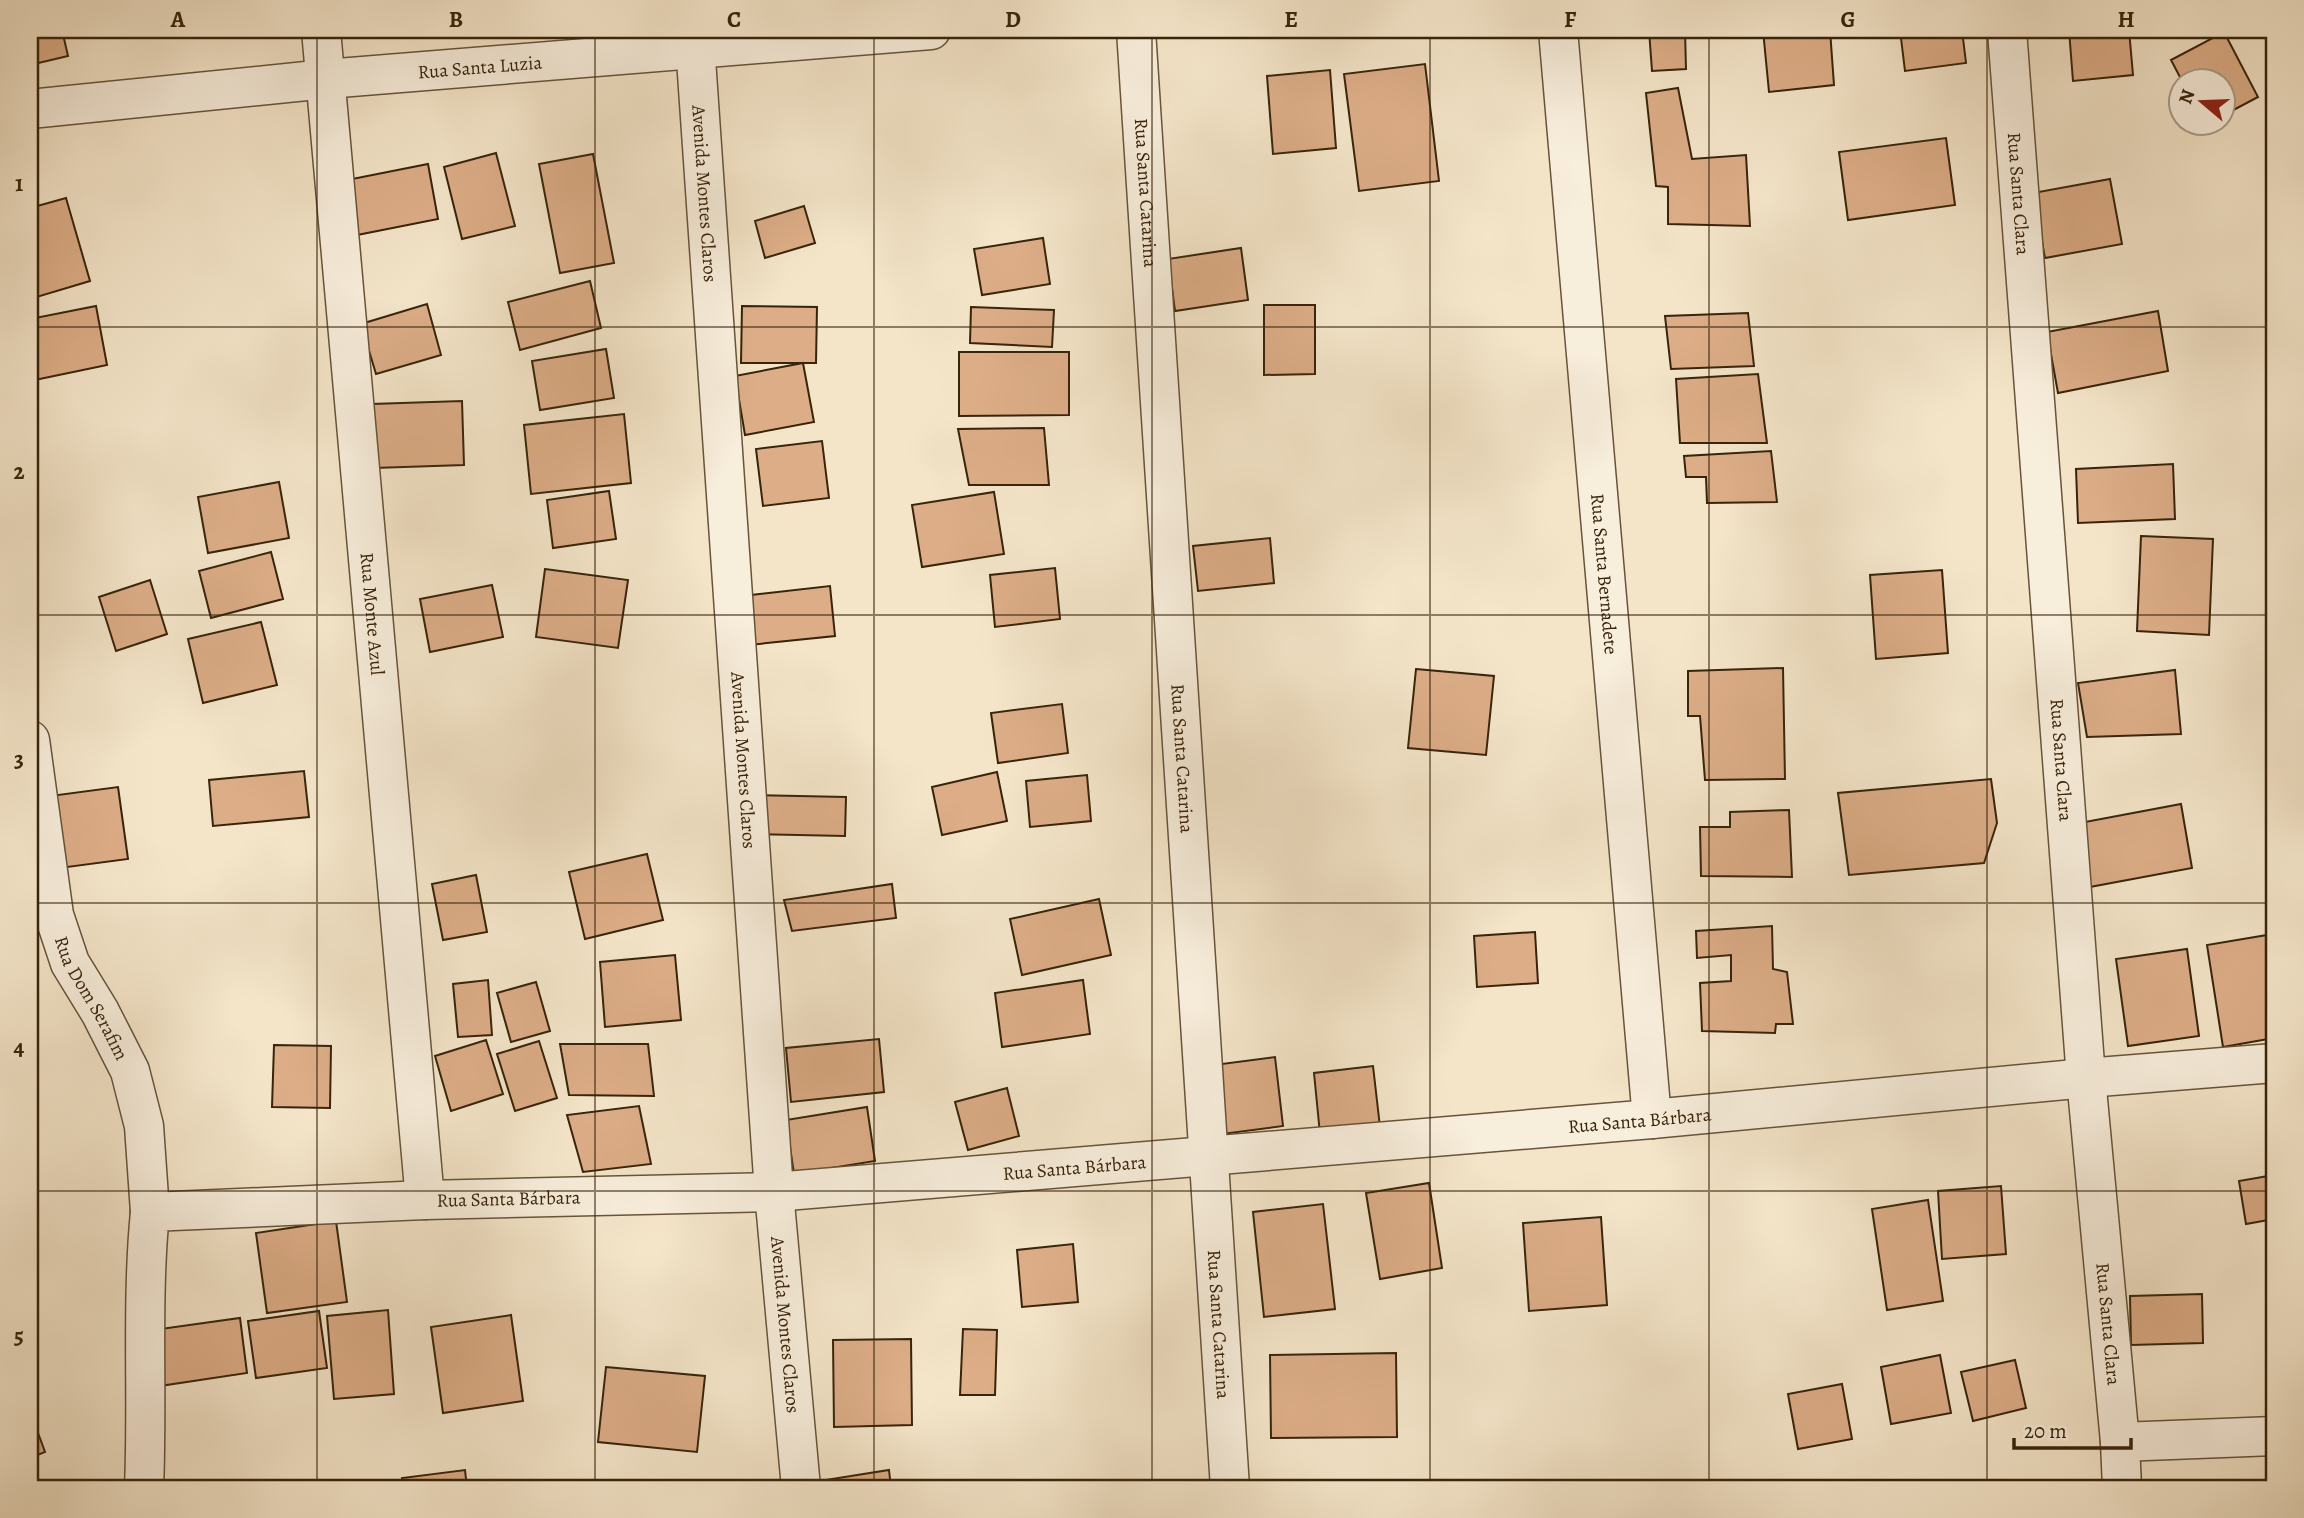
<svg xmlns="http://www.w3.org/2000/svg" width="2304" height="1518" font-family="Alegreya,serif">
  <style>
    .building { fill: #dcad87; stroke: #38240b; stroke-width: 2 }
    .lines { fill: none; stroke-linecap: round; stroke-linejoin: round }
    .minor-casing { stroke: #67543a; stroke-width: 41 }
    .minor { stroke: #f8eedc; stroke-width: 38 }
    .grid { fill: none; stroke: #38240b; stroke-width: 2; stroke-opacity: 0.55 }
    .labels { text-anchor: middle; stroke-width: 7; stroke-linejoin: round; paint-order: stroke }
    .street-label { font-size: 19px; fill: #38240b; stroke: #f8eedc }
    .neatline { fill: none; stroke: #38240b; stroke-width: 2.5 }
    .grid-label { font-size: 23px; text-anchor: middle; font-weight: bold; fill: #38240b }
  </style>
  <rect width="100%" height="100%" fill="#f4e5c9"/>
  <filter id="stains"><feTurbulence type="fractalNoise" baseFrequency=".00286" numOctaves="4"/><feColorMatrix values="0 0 0 0 .2 0 0 0 0 .09 0 0 0 0 .02 0 0 0 .5 -.17"/></filter>
  <radialGradient id="worn" r=".72"><stop offset=".6" stop-color="#630" stop-opacity="0"/><stop offset="1" stop-color="#630" stop-opacity=".3"/></radialGradient>
  <path class="building" d="M30 30H62L68 56 30 65Z
    M1649 30H1685L1686 69 1652 71Z
    M1763 30H1830L1834 85 1769 92Z
    M1900 30H1962L1966 63 1905 71Z
    M2069 30H2129L2133 75 2073 81Z
    M2224 32 2258 97 2224 115V80L2182 81 2171 60Z
    M1425 64 1439 181 1359 191 1344 74Z
    M1330 70 1336 148 1273 154 1267 76Z
    M1678 88 1692 159 1746 155 1750 226 1668 224V187L1656 186 1646 93Z
    M1946 138 1955 205 1848 220 1839 152Z
    M496 153 515 226 462 239 444 167Z
    M593 154 614 263 560 273 539 164Z
    M428 164 438 219 352 236 342 181Z
    M2110 179 2122 244 2045 258 2033 193Z
    M66 198 90 281 30 299V208Z
    M804 206 815 243 765 258 755 221Z
    M1043 238 1050 284 982 295 974 249Z
    M1241 248 1248 300 1175 311 1168 259Z
    M590 281 601 328 520 350 508 302Z
    M427 304 441 355 376 374 361 324Z
    M1264 305H1315V374L1264 375Z
    M96 306 107 365 30 381V319Z
    M742 306 817 307 816 363H741Z
    M971 307 1054 310 1052 347 970 343Z
    M2158 311 2168 371 2058 393 2047 332Z
    M1748 313 1754 366 1671 369 1665 316Z
    M606 349 614 398 540 410 532 361Z
    M959 352H1069V415L959 416Z
    M803 363 814 422 745 435 735 376Z
    M1758 374 1767 443H1680L1676 379Z
    M462 401 464 465 374 468 372 404Z
    M624 414 631 483 531 494 524 425Z
    M1044 428 1049 485H969L958 429Z
    M822 441 829 498 763 506 756 449Z
    M1771 451 1777 502 1707 503 1706 477H1686L1684 456Z
    M2173 464 2175 519 2078 523 2076 469Z
    M279 482 289 538 208 553 198 497Z
    M609 491 616 539 553 548 547 500Z
    M994 492 1004 554 922 567 912 505Z
    M2141 536 2213 539 2209 635 2137 631Z
    M1270 538 1274 583 1198 591 1193 546Z
    M271 552 283 599 211 618 199 571Z
    M1055 568 1060 619 995 627 990 575Z
    M545 569 628 580 618 648 536 637Z
    M1942 570 1948 653 1876 659 1870 575Z
    M150 580 167 634 116 651 99 597Z
    M492 585 503 637 430 652 420 599Z
    M830 586 835 636 739 646 734 597Z
    M261 622 277 685 203 703 188 639Z
    M1783 668 1785 779 1705 780 1700 716H1688V671Z
    M1416 669 1494 676 1486 755 1408 748Z
    M2175 670 2181 734 2087 737 2078 683Z
    M1062 704 1068 753 998 763 991 713Z
    M304 771 309 817 213 826 209 780Z
    M997 772 1007 821 942 835 932 787Z
    M1087 775 1091 821 1030 827 1026 781Z
    M1991 779 1997 823 1984 863 1849 875 1838 793Z
    M118 787 128 859 60 868 50 796Z
    M754 795 846 797 845 836 753 834Z
    M2181 804 2192 868 2079 889 2069 825Z
    M1789 810 1792 877 1701 876 1700 827H1730V812Z
    M647 854 663 920 585 939 569 872Z
    M476 875 487 932 443 940 432 884Z
    M892 884 896 918 792 931 784 900Z
    M1099 899 1111 955 1022 975 1010 919Z
    M1772 926 1773 969 1787 972 1793 1024H1776L1775 1033 1702 1031 1700 983 1731 981V955L1697 958 1696 931Z
    M1535 932 1538 983 1477 987 1474 936Z
    M2273 934 2274 1038 2223 1047 2207 945Z
    M2187 949 2199 1036 2128 1046 2116 959Z
    M675 955 681 1020 605 1027 600 962Z
    M488 980 492 1035 458 1037 453 984Z
    M1083 980 1090 1034 1002 1047 995 993Z
    M536 982 550 1031 511 1042 497 993Z
    M879 1039 884 1092 791 1102 786 1048Z
    M486 1040 503 1094 451 1111 435 1056Z
    M539 1041 557 1098 515 1111 497 1054Z
    M560 1044H648L654 1096 569 1095Z
    M274 1045 331 1046 330 1108 272 1107Z
    M1275 1057 1283 1126 1215 1135 1206 1066Z
    M1373 1066 1380 1127 1320 1134 1314 1073Z
    M1007 1088 1019 1136 968 1150 955 1102Z
    M639 1106 651 1164 583 1172 567 1115Z
    M867 1107 875 1161 794 1174 786 1120Z
    M2274 1175V1219L2246 1224 2239 1181Z
    M1429 1183 1442 1268 1380 1279 1366 1193Z
    M2001 1186 2006 1254 1942 1259 1938 1191Z
    M1928 1200 1943 1301 1887 1310 1872 1209Z
    M1323 1204 1335 1309 1264 1317 1253 1212Z
    M1601 1217 1607 1305 1529 1311 1523 1223Z
    M336 1221 347 1302 267 1313 256 1233Z
    M1073 1244 1078 1302 1022 1307 1017 1250Z
    M2202 1294 2203 1343 2131 1345 2130 1296Z
    M388 1310 394 1394 334 1399 327 1316Z
    M319 1311 327 1368 256 1378 248 1321Z
    M511 1315 523 1401 443 1413 431 1327Z
    M240 1318 247 1373 153 1387 146 1331Z
    M963 1329 997 1330 995 1395H960Z
    M911 1339 912 1425 834 1427 833 1340Z
    M1396 1353 1397 1437 1271 1438 1270 1355Z
    M1940 1355 1951 1413 1891 1424 1881 1367Z
    M2015 1360 2026 1408 1973 1421 1961 1372Z
    M606 1367 705 1376 697 1452 598 1442Z
    M1842 1384 1852 1439 1798 1449 1788 1394Z
    M30 1411 45 1452 30 1458Z
    M465 1470 467 1488H403L402 1478Z
    M889 1470 891 1488H820L819 1481Z
    M1886 1481V1488H1812V1482Z"/>
  <g class="lines">
    <defs>
      <g id="minor">
        <path id="s1" d="M321 30 425 1200"/>
        <path id="s2" d="M694 30 774 1192 801 1488"/>
        <path id="s3" d="M1136 30 1230 1488"/>
        <path id="s4" d="M1558 30 1652 1119"/>
        <path id="s5" d="M2007 30 2086 1078 2120 1442 2122 1488"/>
        <path id="s6" d="M30 109 326 79 931 30"/>
        <path id="s7" d="M30 740 54 915 70 963 100 1012 130 1071 144 1126 150 1212"/>
        <path d="M2120 1442 2274 1436"/>
        <path id="s8" d="M144 1488C148 1396 141 1303 150 1212L425 1200 774 1192 1652 1119 2086 1078 2274 1063"/>
      </g>
    </defs>
    <use href="#minor" class="minor-casing"/>
    <use href="#minor" class="minor"/>
  </g>
  <path class="grid" d="M317 30V1488M595 30V1488M874 30V1488M1152 30V1488M1430 30V1488M1709 30V1488M1987 30V1488M30 327H2274M30 615H2274M30 903H2274M30 1191H2274"/>
  <g class="labels">
    <g class="street-label">
      <text dy="7" stroke="none"><textPath href="#s6" startOffset="452">Rua Santa Luzia</textPath></text>
      <text dy="7" stroke="none"><textPath href="#s3" startOffset="163">Rua Santa Catarina</textPath></text>
      <text dy="7" stroke="none"><textPath href="#s2" startOffset="164">Avenida Montes Claros</textPath></text>
      <text dy="7" stroke="none"><textPath href="#s5" startOffset="164">Rua Santa Clara</textPath></text>
      <text dy="7" stroke="none"><textPath href="#s4" startOffset="546">Rua Santa Bernadete</textPath></text>
      <text dy="7" stroke="none"><textPath href="#s1" startOffset="586">Rua Monte Azul</textPath></text>
      <text dy="7" stroke="none"><textPath href="#s2" startOffset="732">Avenida Montes Claros</textPath></text>
      <text dy="7" stroke="none"><textPath href="#s3" startOffset="730">Rua Santa Catarina</textPath></text>
      <text dy="7" stroke="none"><textPath href="#s5" startOffset="732">Rua Santa Clara</textPath></text>
      <text dy="7" stroke="none"><textPath href="#s7" startOffset="268">Rua Dom Serafim</textPath></text>
      <text dy="7" stroke="none"><textPath href="#s8" startOffset="1769">Rua Santa Bárbara</textPath></text>
      <text dy="7" stroke="none"><textPath href="#s8" startOffset="1202">Rua Santa Bárbara</textPath></text>
      <text dy="7" stroke="none"><textPath href="#s8" startOffset="635">Rua Santa Bárbara</textPath></text>
      <text dy="7" stroke="none"><textPath href="#s5" startOffset="1298">Rua Santa Clara</textPath></text>
      <text dy="7" stroke="none"><textPath href="#s2" startOffset="1298">Avenida Montes Claros</textPath></text>
      <text dy="7" stroke="none"><textPath href="#s3" startOffset="1297">Rua Santa Catarina</textPath></text>
    </g>
  </g>
  <rect width="2304" height="1518" fill="none" stroke="#f4e5c9" stroke-width="77"/>
  <g transform="translate(2202 102) rotate(289)"><circle r="33" fill="#f8eedc" stroke="#ab9d88" stroke-width="2"/>
  <path d="M0-5L12 26L0 18L-12 26Z" fill="#8f2418"/>
  <text y="-10" font-size="19" font-weight="bold" text-anchor="middle" fill="#38240b">N</text>
  </g>
  <path d="M2014 1438v10h117v-10" fill="none" stroke="#38240b" stroke-width="3.5"/>
  <text x="2024" y="1438" font-size="21" fill="#38240b" stroke="#f8eedc" stroke-width="5" paint-order="stroke">20 m</text>
  <rect x="38" y="38" width="2228" height="1442" class="neatline"/>
  <g class="grid-label">
    <text x="178" y="27">A</text>
    <text x="456" y="27">B</text>
    <text x="734" y="27">C</text>
    <text x="1013" y="27">D</text>
    <text x="1291" y="27">E</text>
    <text x="1570" y="27">F</text>
    <text x="1848" y="27">G</text>
    <text x="2126" y="27">H</text>
    <text x="19" y="191">1</text>
    <text x="19" y="479">2</text>
    <text x="19" y="767">3</text>
    <text x="19" y="1055">4</text>
    <text x="19" y="1343">5</text>
  </g>
  <rect width="100%" height="100%" filter="url(#stains)"/>
  <rect width="100%" height="100%" fill="url(#worn)"/>
</svg>
